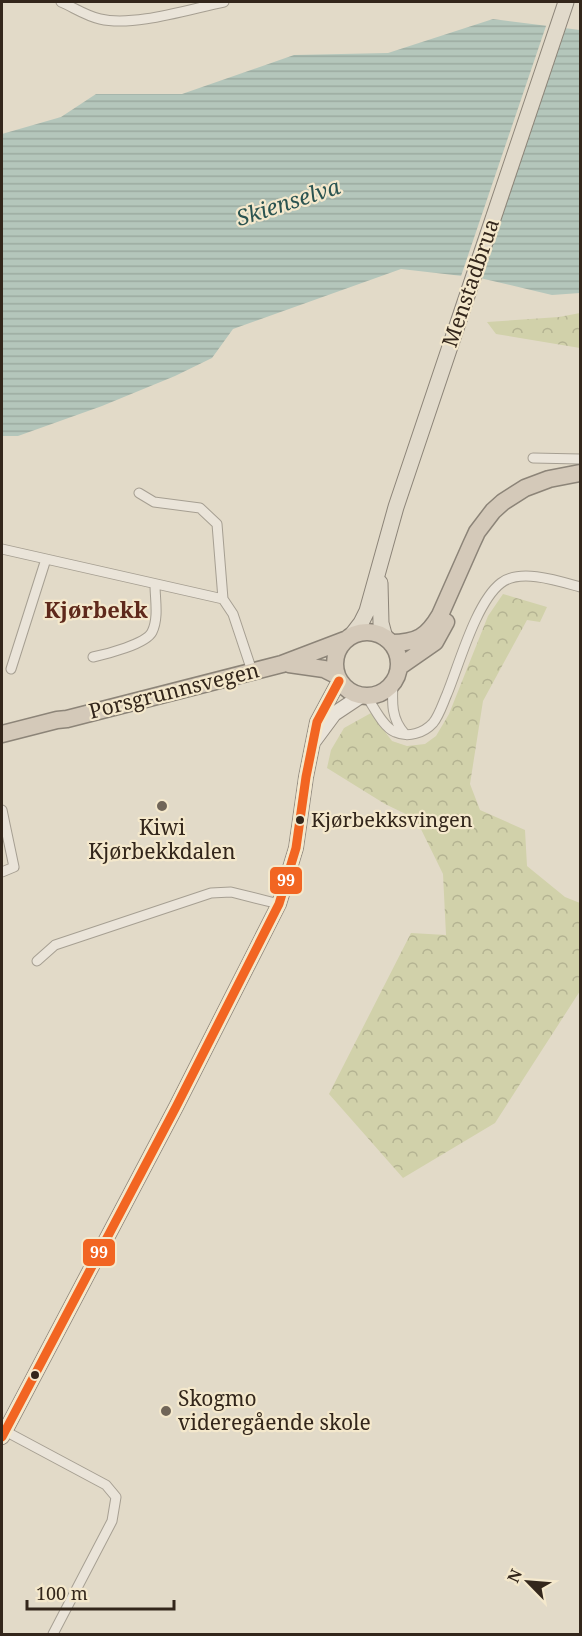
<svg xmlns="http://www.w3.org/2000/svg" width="582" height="1636" font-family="'Noto Serif',serif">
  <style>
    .forest { fill: url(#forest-crowns) }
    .water { fill: url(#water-rules) }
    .pier { fill: #e2dac8 }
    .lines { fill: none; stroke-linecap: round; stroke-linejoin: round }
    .street-casing { stroke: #a69f92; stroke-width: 11 }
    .secondary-casing { stroke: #968e82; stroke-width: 16 }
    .primary-casing { stroke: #8c8478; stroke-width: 17 }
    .highway-casing { stroke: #8c8478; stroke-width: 19 }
    .street { stroke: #eae4d9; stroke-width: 9 }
    .secondary { stroke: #eae4d9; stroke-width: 14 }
    .primary { stroke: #e1dacb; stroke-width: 15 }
    .highway { stroke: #d4c9b9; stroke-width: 16 }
    .bus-1-casing { stroke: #f4e8cc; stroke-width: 14 }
    .bus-1 { stroke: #f26522; stroke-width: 9 }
    .poi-dot { fill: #706558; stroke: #f4e8cc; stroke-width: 2 }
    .bus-dot { fill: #33261b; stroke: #f4e8cc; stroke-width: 2 }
    .labels { text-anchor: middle; stroke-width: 4.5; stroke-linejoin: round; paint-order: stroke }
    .bus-label { font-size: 20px; fill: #33261b; stroke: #f4e8cc; text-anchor: start }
    .street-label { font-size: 21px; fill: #33261b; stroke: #f4e8cc }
    .poi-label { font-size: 21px; fill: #33261b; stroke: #f4e8cc }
    .water-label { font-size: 22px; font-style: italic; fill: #2a5350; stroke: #f4e8cc }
    .neighbourhood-label { font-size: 22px; font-weight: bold; fill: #5f291b; stroke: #f4e8cc }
    .line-badge { stroke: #f4e8cc; stroke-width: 2 }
    .badge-label { font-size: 16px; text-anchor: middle; font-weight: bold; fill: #fff }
  </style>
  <defs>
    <pattern id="forest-crowns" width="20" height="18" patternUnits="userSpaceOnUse" patternTransform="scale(1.5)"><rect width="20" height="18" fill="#d1d1aa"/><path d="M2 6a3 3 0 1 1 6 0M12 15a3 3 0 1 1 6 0" fill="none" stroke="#b4b392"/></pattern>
    <pattern id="water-rules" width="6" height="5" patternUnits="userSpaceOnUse" patternTransform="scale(1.5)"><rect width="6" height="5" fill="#b4c6bb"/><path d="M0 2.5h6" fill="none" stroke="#9baaa0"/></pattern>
  </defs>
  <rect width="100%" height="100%" fill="#e2dac8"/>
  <path class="forest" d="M580 313V348L496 334 487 322 559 317Z
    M503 594 547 607 540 622 527 620 483 701 470 784 480 810 525 830 527 866 565 897 580 903V991L495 1123 403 1178 329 1094 411 933 446 935 443 874 416 819 385 804 327 768 331 750 344 728 371 713 392 741 407 746 425 744 436 736 449 714 488 616Z"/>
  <path class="water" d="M493 19 580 30V293L552 295 480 278 401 269 233 329 212 358 175 376 102 406 18 436H2V134L61 117 96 94H182L294 55 388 53Z"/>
  <path class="pier" d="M547 23 565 25 479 281 460 279Z"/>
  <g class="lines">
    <defs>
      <path id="street" d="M61 2C73 7 86 16 100 19 134 27 189 9 224 2
        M533 458 580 459
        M139 493 154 502 200 508 217 524 223 599
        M2 549 223 599 233 614 252 671
        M93 657C107 654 146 644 152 632 159 618 155 599 155 585
        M11 669 46 559
        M393 683C392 702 391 719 405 734
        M367 697C374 707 383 727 395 732 408 738 424 733 433 723 439 716 443 703 447 694 459 665 476 602 501 583 520 568 559 581 580 587
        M2 810 14 867 2 872
        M37 961 55 945 211 893 231 892 279 904
        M5 1431 106 1485 116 1497 112 1521 53 1634"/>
      <path id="secondary" d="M314 741 334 714 361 696
        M2 1437 176 1107 279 904 296 848 306 777 317 722 339 681"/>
      <path id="primary" d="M380 583 381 623 385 638
        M351 636 361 623 367 611 396 507 566 2"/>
      <path id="highway" d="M335 664a32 32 0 1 1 64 0a32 32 0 1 1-64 0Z
        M391 643C417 643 427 637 440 615L471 545 477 532 493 511 503 502 525 488 549 479 580 473
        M289 664 324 669 336 675
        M399 667 435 642 446 622
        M2 734 57 720 67 719 282 664 345 640"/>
    </defs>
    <use href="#street" class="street-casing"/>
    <use href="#secondary" class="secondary-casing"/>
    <use href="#primary" class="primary-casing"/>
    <use href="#highway" class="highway-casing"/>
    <use href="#street" class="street"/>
    <use href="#secondary" class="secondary"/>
    <use href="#primary" class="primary"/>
    <use href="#highway" class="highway"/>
    <defs>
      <path id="bus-1" d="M2 1437 176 1107 279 904 296 848 306 777 317 722 339 681"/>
    </defs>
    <use href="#bus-1" class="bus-1-casing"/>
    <use href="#bus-1" class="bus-1"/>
  </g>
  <g class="poi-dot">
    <circle cx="162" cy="806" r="6"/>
    <circle cx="166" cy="1411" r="6"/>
  </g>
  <g class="bus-dot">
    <circle cx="300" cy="820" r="5"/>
    <circle cx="35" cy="1375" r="5"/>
  </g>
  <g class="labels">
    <g class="bus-label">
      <text x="311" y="827">Kjørbekksvingen</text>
    </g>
    <g class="street-label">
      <text transform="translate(471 283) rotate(-71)" y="7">Menstadbrua</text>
      <text transform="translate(174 691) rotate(-14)" y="7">Porsgrunnsvegen</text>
    </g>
    <g class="poi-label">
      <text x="162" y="835">Kiwi<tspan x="162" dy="24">Kjørbekkdalen</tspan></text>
      <text x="178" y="1406" text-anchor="start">Skogmo<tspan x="178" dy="24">videregående skole</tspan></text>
    </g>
    <g class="water-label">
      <text transform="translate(288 202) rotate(-18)" y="8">Skienselva</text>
    </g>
    <g class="neighbourhood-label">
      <text x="96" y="618">Kjørbekk</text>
    </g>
  </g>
  <g class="line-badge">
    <rect x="269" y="866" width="34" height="29" rx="6" fill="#f26522"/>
    <rect x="82" y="1238" width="34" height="29" rx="6" fill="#f26522"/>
  </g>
  <g class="badge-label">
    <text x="286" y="886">99</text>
    <text x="99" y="1258">99</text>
  </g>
  <rect width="582" height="1636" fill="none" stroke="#33261b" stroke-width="6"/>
  <g transform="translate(528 1582) rotate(295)" stroke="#f4e8cc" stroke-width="4.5" paint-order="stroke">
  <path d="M0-4.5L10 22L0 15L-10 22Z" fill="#33261b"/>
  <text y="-9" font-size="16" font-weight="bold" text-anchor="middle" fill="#33261b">N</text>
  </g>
  <path d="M27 1600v9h147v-9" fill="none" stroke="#33261b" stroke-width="3"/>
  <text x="36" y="1600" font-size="18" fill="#33261b" stroke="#f4e8cc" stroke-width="4.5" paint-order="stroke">100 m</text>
</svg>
